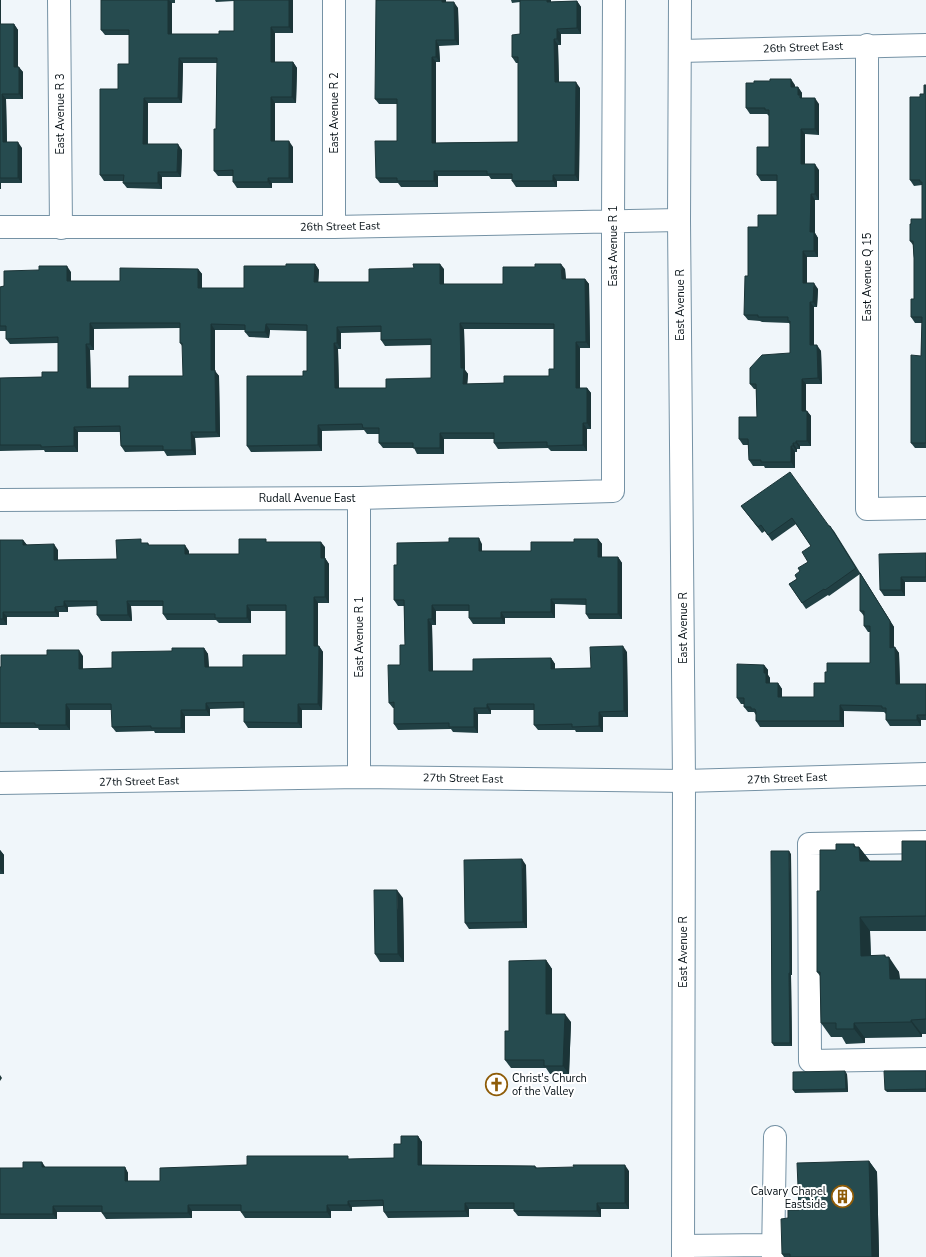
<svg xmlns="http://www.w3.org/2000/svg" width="926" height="1257" font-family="'Nunito Sans',sans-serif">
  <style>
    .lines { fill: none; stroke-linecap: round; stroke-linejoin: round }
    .minor-casing { stroke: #7592a5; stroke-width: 24 }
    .major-casing { stroke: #7592a5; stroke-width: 24 }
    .minor { stroke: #fff; stroke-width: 22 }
    .major { stroke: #fff; stroke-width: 22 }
    .wall { fill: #214044; fill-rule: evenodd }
    .shaded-wall { fill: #1b3437 }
    .building { fill: #264b4f; stroke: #1b3437; fill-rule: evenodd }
    .labels { text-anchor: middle; stroke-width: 4; stroke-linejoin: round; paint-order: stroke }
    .street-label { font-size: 11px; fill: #050f15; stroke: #fff }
    .poi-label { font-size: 11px; fill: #050f15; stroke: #fff; text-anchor: start }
  </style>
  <rect width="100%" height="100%" fill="#f0f6fa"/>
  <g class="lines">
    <defs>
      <path id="minor" d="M59 0 61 228
        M867 45V509L926 508
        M680 51 926 45
        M0 227H334L679 220
        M334 227V0
        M359 498V777
        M0 500 359 498 613 491V220L614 0
        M0 783 359 777 684 781 926 774
        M926 842 809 844 810 1061 926 1059
        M683 1246 773 1245
        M773 1257 775 1137"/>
      <path id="major" d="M680 0 679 220 684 781 683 1257"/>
    </defs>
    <use href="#minor" class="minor-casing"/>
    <use href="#major" class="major-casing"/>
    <use href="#minor" class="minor"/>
    <use href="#major" class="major"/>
  </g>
  <path class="wall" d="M0 0H1V24H14L18 30V67L23 72V99H6L7 142 22 148V183H1V189H0Z
    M101 0H175V3H172V34H219L234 31V1L216 2 215 0H293V33H275V62H293L297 68 296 103H275V141L293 147V183H272V188H237L233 182V176H218L214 171 216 129 217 63H183L182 103H148V144L182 150 181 177H162V189L127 188 123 183 124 181H104L100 175 118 89 129 64V35H105L101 30Z
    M446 0V2L458 8 459 45 439 46 440 62H436V143L518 142V63H516L512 57 520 34V2L512 3 511 0H551V2L577 1 581 7V34H561V45H558L559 82 580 88 579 181H557V187H516L512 181V179H491L489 176H438V187H401L398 183H380L376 178 397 141V104H379L375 99Z
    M795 85V87H798L802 93V98L819 104V135L805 134V164L819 170V200H815V233L818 238V257H807V283L818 289 817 307H814V345L821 351 822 384H806V411H807L811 416V446H800V449H797V452H795V468H765L764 466H753L749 460 748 445H743L739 439 757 417 756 389H754L750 384 790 353V324L789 323 762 322 760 321 748 320 744 315 748 276 758 227 777 215V181H761L757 175 769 147V116L767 114H750L746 108Z
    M924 94 926 448H915L911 443 921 356 922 323H915L911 317 914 299V258L913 245 910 241 922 219V185L914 186 910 180 920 97Z
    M315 264 319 270 318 282H369L444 269V284H503L565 269 566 279H585L589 284 590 348H580V388H587L591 393V429H587V451H551L548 448 498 449 494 443V439H444V454H417L414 448H383L379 443V434H367L364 430 322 431V451L251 452 247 446 307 371V331L270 330 269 338 249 337 245 332V330H215V371L219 376 220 437 195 438 196 455 167 456 164 451 125 452 121 446 120 432H78V452H45L44 450 0 451V378L42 377 58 372V343L10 344 6 339V331H0V287L4 286 71 272V281H120L198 269 202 274V288H244L286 266ZM180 328V343L183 347V376L129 388H91L90 350H94V329ZM464 329H554V369L549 376 504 383 467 384 468 374 465 370ZM381 332V340L385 346 431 345V378L386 388H339L338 349H341V333Z
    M741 506 829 526 834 531 894 627V647L899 653 900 684H926V720H921V726H890L886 720V714L884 712 844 711V727H760L756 721V715L754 712H748L744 707V704H741L737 698 764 665 768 670V675L770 678V683H778L782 689V697H814L825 683 827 672 870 663V632H868L864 626V616L860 611V574L829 596 828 595 806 609 789 584 797 579 800 571 808 562 811 546 796 524 772 541 765 531 762 533Z
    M598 539 602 544V557H618L622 563V619H589L586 614V605L555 604V618H505V624H473L469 618V611H436V625H432L433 671H473L551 658 555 664V669L591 668 627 652 628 717H603V732H576L575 730H538L534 725V710H491V714H478V733L453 732 451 729 398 730 394 724V708H393L389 703 400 665 405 645 404 606H398L394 600 482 544V551H531L574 542Z
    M0 540H23L27 545 58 550V560L117 559 143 543H148L149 545 189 551V554H239L267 542 325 547V558L329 564V603H318V646H319L323 652 322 710H302V728H248L244 722V708L210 709V716H185V733H155L154 731 116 732 112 727V710H70V730H39L38 728H0V667L83 656V669L112 668 172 651 204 648 208 654 209 667H243L286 655V611H251V623H219L216 620H167L163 614V606H131L132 621H101L97 615V606L68 607V612H59V617H7V625H0Z
    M926 553V582H905V596H884L880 590Z
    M926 841V931H870L871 955 886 957 899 972 900 979H926V1034H922V1037L865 1038V1043L846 1044 842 1037H831L821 1023 820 976 817 972 820 891 836 850 855 847H859L870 861H902Z
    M0 850 4 855V874H0Z
    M791 854 792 975H791L792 1046H774L772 1043Z
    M526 865 527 928 469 929 465 923Z
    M403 898 404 962H380L375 954Z
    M546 960 552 969V1014L571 1022 569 1074H550L546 1068H511L505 1060 509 1031Z
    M926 1071V1092H887L885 1090Z
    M847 1074 848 1092 795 1093 793 1090Z
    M418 1136 422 1142V1165L535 1166 537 1168 629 1171V1209H601V1217L518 1216 514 1211V1209H469V1217L388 1218 384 1212 383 1206 352 1207V1211H331V1218H245L241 1212V1211H192V1218L106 1219 102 1213V1212H57V1219H0V1168L125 1167 128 1173V1181H160L247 1165 350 1159 394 1158 401 1144Z
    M869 1161 877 1172 879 1257H784L782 1254 788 1218 799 1210Z"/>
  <path class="shaded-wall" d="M0 0H1V30L0 29Z
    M168 0H169L172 3V40L168 34Z
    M289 0H293V33L289 27Z
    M442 0H446V8L442 2Z
    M547 0H551V7L547 2Z
    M577 1 581 7V34L577 28Z
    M454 2 458 8 459 45 455 40Z
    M14 24 18 30V72L14 67Z
    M271 27 275 33V67L271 62Z
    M557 29 561 34V45L557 39Z
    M554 39 558 45 559 88 555 82Z
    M436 40 439 46 440 62 436 57Z
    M432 57 436 62V148L432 143Z
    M179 58 183 63 182 103 178 98Z
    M293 62 297 68 296 103 292 97Z
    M19 67 23 72V99L19 94Z
    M791 79 795 85V93L791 87Z
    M576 82 580 88 579 181 575 175Z
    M798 87 802 93V98L804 100V104L798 95Z
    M2 94 6 99 7 148 3 142Z
    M271 97 275 103V147L271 141Z
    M144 98 148 103 147 150 143 144Z
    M815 98 819 104V135L815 129Z
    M801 129 805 134V170L801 164Z
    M289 141 293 147V183L289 178Z
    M18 142 22 148V183L18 178Z
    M178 144 182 150 181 177 177 172Z
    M815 164 819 170V200L815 194Z
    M434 171 438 176V187L434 181Z
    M158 172 162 177V189L158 183Z
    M553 175 557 181V187L553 181Z
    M268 178 272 183V188L268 182Z
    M0 182 1 183V189L0 188Z
    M811 194 815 200V233L818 238V257L814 251 810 232Z
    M803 251 807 257V289L803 283Z
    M315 264 319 270 318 288 314 282Z
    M440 264 444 269V289L440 284Z
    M561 264 565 269 566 284 562 279Z
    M67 266 71 272V286L67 281Z
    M198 269 202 274V294L198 288Z
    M585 279 589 284 590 348 586 342Z
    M814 283 818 289 817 307 813 302Z
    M810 302 814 307V351L810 345Z
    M90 323 94 329V350L90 344Z
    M460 323 464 329 465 370 468 374 467 389 463 384 461 368Z
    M211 324 215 330V371L219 376 220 437 216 432 211 370Z
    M266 324 270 330 269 338 265 332Z
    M337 327 341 333V349L337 343Z
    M576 342 580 348V393L576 388Z
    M334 343 338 349 339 394 335 388Z
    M86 344 90 350 91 394 87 388Z
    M817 345 821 351 822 384 818 378Z
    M802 379 806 384V417L802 411Z
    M587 388 591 393V429L587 423Z
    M807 411 811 416V446L807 441Z
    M583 423 587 429V451L583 445Z
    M318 425 322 431V451L318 445Z
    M74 427 78 432V452L74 446Z
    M191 432 195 438 196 455 192 450Z
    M440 433 444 439V454L440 448Z
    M796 441 800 446V449L796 443Z
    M793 443 797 449V452L793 446Z
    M791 446 795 452V468L791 462Z
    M479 538 482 544V557L479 551Z
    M598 539 602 544V563L598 557Z
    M23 540 27 545H23Z
    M321 542 325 547V564L321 558Z
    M54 544 58 550V566L54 560Z
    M185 545 189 551V560L185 554Z
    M618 557 622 563V619L618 614Z
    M325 558 329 564V603L325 597Z
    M860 573 894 627V653L890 648Z
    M901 577 905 582V596L901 590Z
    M314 597 318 603V652L314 646Z
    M551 599 555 604V618L551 612Z
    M64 601 68 607V612L64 606Z
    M127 601 131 606 132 621 128 615Z
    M247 605 251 611V623L247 618Z
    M432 605 436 611V625L432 619Z
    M55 607 59 612V617L55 612Z
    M3 612 7 617V625L3 619Z
    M501 612 505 618V624L501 618Z
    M428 619 432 625 433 676 429 671Z
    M319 646 323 652 322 710 318 704Z
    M623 646 627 652 628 717 624 711Z
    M895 647 899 653 900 689 896 684Z
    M204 648 208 654 209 673 205 667Z
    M79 650 83 656V675L79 669Z
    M551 658 555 664V675L551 669Z
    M764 665 768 670V675L770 678V689L766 683 764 673Z
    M778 683 782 689V703L778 697Z
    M206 703 210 709V716L206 710Z
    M66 704 70 710V730L66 725Z
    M298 704 302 710V728L298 723Z
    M487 704 491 710V714L487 708Z
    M840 705 844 711V727L840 721Z
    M474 708 478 714V733L474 727Z
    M181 710 185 716V733L181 728Z
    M599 712 603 717V732L599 726Z
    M917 715 921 720V726L917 720Z
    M854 844 859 852V847L870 861H860L854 847Z
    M0 850 4 855V874L0 869Z
    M789 851 791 854 792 975 790 973Z
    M522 859 526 865 527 928 523 922Z
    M397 890 403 898 404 962 398 954Z
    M860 917 870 931 871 970 861 956Z
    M885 955 889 961V957L899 972 901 994 890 979Z
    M546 960 552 969V1022L546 1014Z
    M789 973 791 975 792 1046 790 1043Z
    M565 1014 571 1022 569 1074 563 1066Z
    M911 1020 922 1034V1037L911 1022Z
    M854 1023 865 1038V1043L854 1029Z
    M845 1071 847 1074 848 1092 846 1089Z
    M0 1075 2 1078 0 1081Z
    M418 1136 422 1142V1171L418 1165Z
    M869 1161 877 1172 879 1257H872Z
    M42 1162 46 1168 42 1167Z
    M625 1165 629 1171V1209L625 1203Z
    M125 1167 128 1173V1186L125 1181Z
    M348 1201 352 1207V1211L348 1205Z
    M465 1203 469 1209V1217L465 1211Z
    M597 1203 601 1209V1217L597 1211Z
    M188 1205 192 1211V1218L188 1213Z
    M327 1205 331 1211V1218L327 1212Z
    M53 1206 57 1212V1219L53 1214Z"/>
  <path class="building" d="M101 0H168V34H219V31H234V0H289V27H271V62H293L292 97H271V141H289V178H268V182H233V170L214 171V129H216L217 58H179L178 98H144L143 144H178L177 172H158V183H123L124 175H100V89H118V64H129V30H101Z
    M376 0H442V2H454L455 40H436V57H432V143L518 142V57H512V35L520 34V0H547V2L577 1V28L557 29V39H554L555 82H576L575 175H553V181H512V174H487V171H434V181H397V178H376L375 141H397V99H375Z
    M0 24H14V67H19V94H2L3 142H18V178H0Z
    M770 79H791V87H798V95H800V98H815V129H801V164H815V194H811L810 232H814V251H803V283H814L813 302H810V345H817L818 378 802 379V411H807V441H796V443H793V446H791V462H761V460H749L748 439H739V417H757L756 384H750V368L762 355 790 353V321H788V317H758V315H744L745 276H748V227H758V215H777V175H757V147H769V110H765V108H746V83H754V81H770Z
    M924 85H926V443H911V355L921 356 922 317H911V299H914V258L913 241H910V224H911V219H922V182H920V180H910V97H920V94H924Z
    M286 264H315L314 282H369V269L414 268 413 264H440V284H503V267H535V264H561L562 279H585L586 342H576V388H587V423H583V445L547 446V442L494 443V433H440V448H413V443H379V428H363L362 424 318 425V445L247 446V376H303V371H307V325L266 324 265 332H245V325L211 324V370H215L216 432H191L192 450H163V446H121L120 426 74 427V446L41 447V445H0V378L42 377V372H58V337L6 339V326H0V287L4 286V271L39 270V266H67V281H120V268L198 269V288H244V266H286ZM90 323H180V343H182L183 376H129V388H87L86 344H90ZM460 323 554 324V369H549V376H504V383L463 384 464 368H461ZM381 326V340L431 339V378L386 379V388H335L334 343H337V327Z
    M790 472 829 526H830L856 568 825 590 824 589 802 603 789 584 797 579 795 575 800 571 798 568 808 562 802 552 811 546 792 518 768 535 761 525 758 527 741 506Z
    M449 538H479V551H531V542H574V539H598V557H618V614H586V599H551V612H501V618H469V605H432V619H428L429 671H473V659L551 658V669L591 668 590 647 623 646 624 711 599 712V726L572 727V724L534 725V704H487V708H474V727H449V723L394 724V702L389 703 388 665H400V645H405L404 600H394V565H397V543L449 542Z
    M141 539V543H148V545H185V554H239V539H266V542H321V558H325V597H314V646H319L318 704H298V723L244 722V702L206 703V710H181V728H151V726L112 727 111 704H66V725H35V723H0V667H1V655H47V650H79V669L112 668V652L172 651V648H204L205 667H243V655H286V605H247V618H215V614H163V601H127L128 615H97V601H64V606L55 607V612H3V619H0V540H23V545L54 544V560L117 559 116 540Z
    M926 553V577H901V590H880L879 554Z
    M860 573 890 621V648L895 647 896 684H926V715H917V720H886V708H882V706L840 705V721H756V712L755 709H751V707H744V698H737V664L764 665V673H766V683H778V697H814V683H825V672H827V663H870V626H864V611H860Z
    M902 841H926V916L860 917 861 956 885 955V957H889L890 979H926V1019L911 1020V1022L854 1023V1029H836V1023H821L820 972H817V891H820V850H836V844H854V847H859L860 861H902Z
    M771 851H789L790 973H789L790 1043H772Z
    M522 859 523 922 465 923 464 860Z
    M374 890H397L398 954H375Z
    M546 960V1014H565L563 1066H544V1060H505V1031H509V961Z
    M845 1071 846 1089 793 1090V1072Z
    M884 1071H926V1089L885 1090Z
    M401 1136H418V1165L535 1166V1168L574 1167 573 1165H625V1203H597V1211H514V1203H465V1211L384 1212 383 1200 348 1201V1205H327V1212H241V1205H188V1213H102V1206H53V1214H0V1168H23V1162H42V1167H125V1181H160V1168L247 1165V1156H348V1159L394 1158V1144H401Z
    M869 1161 872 1257H790V1254H782L781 1219 788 1218V1210H799L797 1163Z"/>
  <defs>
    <symbol id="church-ring" viewBox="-11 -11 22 22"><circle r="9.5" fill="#fff" stroke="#8e5c08" stroke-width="1.5"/><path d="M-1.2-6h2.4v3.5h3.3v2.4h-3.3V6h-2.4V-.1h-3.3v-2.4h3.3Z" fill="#8e5c08"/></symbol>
    <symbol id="building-ring" viewBox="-11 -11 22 22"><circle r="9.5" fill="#fff" stroke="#8e5c08" stroke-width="1.5"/><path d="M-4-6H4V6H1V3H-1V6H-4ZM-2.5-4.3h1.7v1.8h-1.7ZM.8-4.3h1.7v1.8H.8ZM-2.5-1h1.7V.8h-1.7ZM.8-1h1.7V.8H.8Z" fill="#8e5c08"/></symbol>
  </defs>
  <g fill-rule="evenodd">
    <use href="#church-ring" x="484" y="1072" width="25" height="25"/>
    <use href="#building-ring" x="830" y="1184" width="25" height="25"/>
  </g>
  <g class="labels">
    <g class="street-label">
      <text transform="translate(803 47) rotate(-2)" y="4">26th Street East</text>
      <text transform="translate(334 113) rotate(-90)" y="4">East Avenue R 2</text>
      <text transform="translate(60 114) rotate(-90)" y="4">East Avenue R 3</text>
      <text transform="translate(340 226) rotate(-1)" y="4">26th Street East</text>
      <text transform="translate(613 246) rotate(-90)" y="4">East Avenue R 1</text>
      <text transform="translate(867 277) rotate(-90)" y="4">East Avenue Q 15</text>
      <text transform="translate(680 305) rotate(-90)" y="4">East Avenue R</text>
      <text x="307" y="502">Rudall Avenue East</text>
      <text transform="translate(683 628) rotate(-90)" y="4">East Avenue R</text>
      <text transform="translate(359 637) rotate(-90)" y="4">East Avenue R 1</text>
      <text transform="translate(463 778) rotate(1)" y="4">27th Street East</text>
      <text transform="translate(787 778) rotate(-2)" y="4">27th Street East</text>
      <text transform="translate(139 781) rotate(-1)" y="4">27th Street East</text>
      <text transform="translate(683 952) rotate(-90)" y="4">East Avenue R</text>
    </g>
    <g class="poi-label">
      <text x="512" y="1082">Christ's Church<tspan x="512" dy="13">of the Valley</tspan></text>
      <text x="826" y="1195" text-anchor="end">Calvary Chapel<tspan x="826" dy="13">Eastside</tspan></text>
    </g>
  </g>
</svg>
